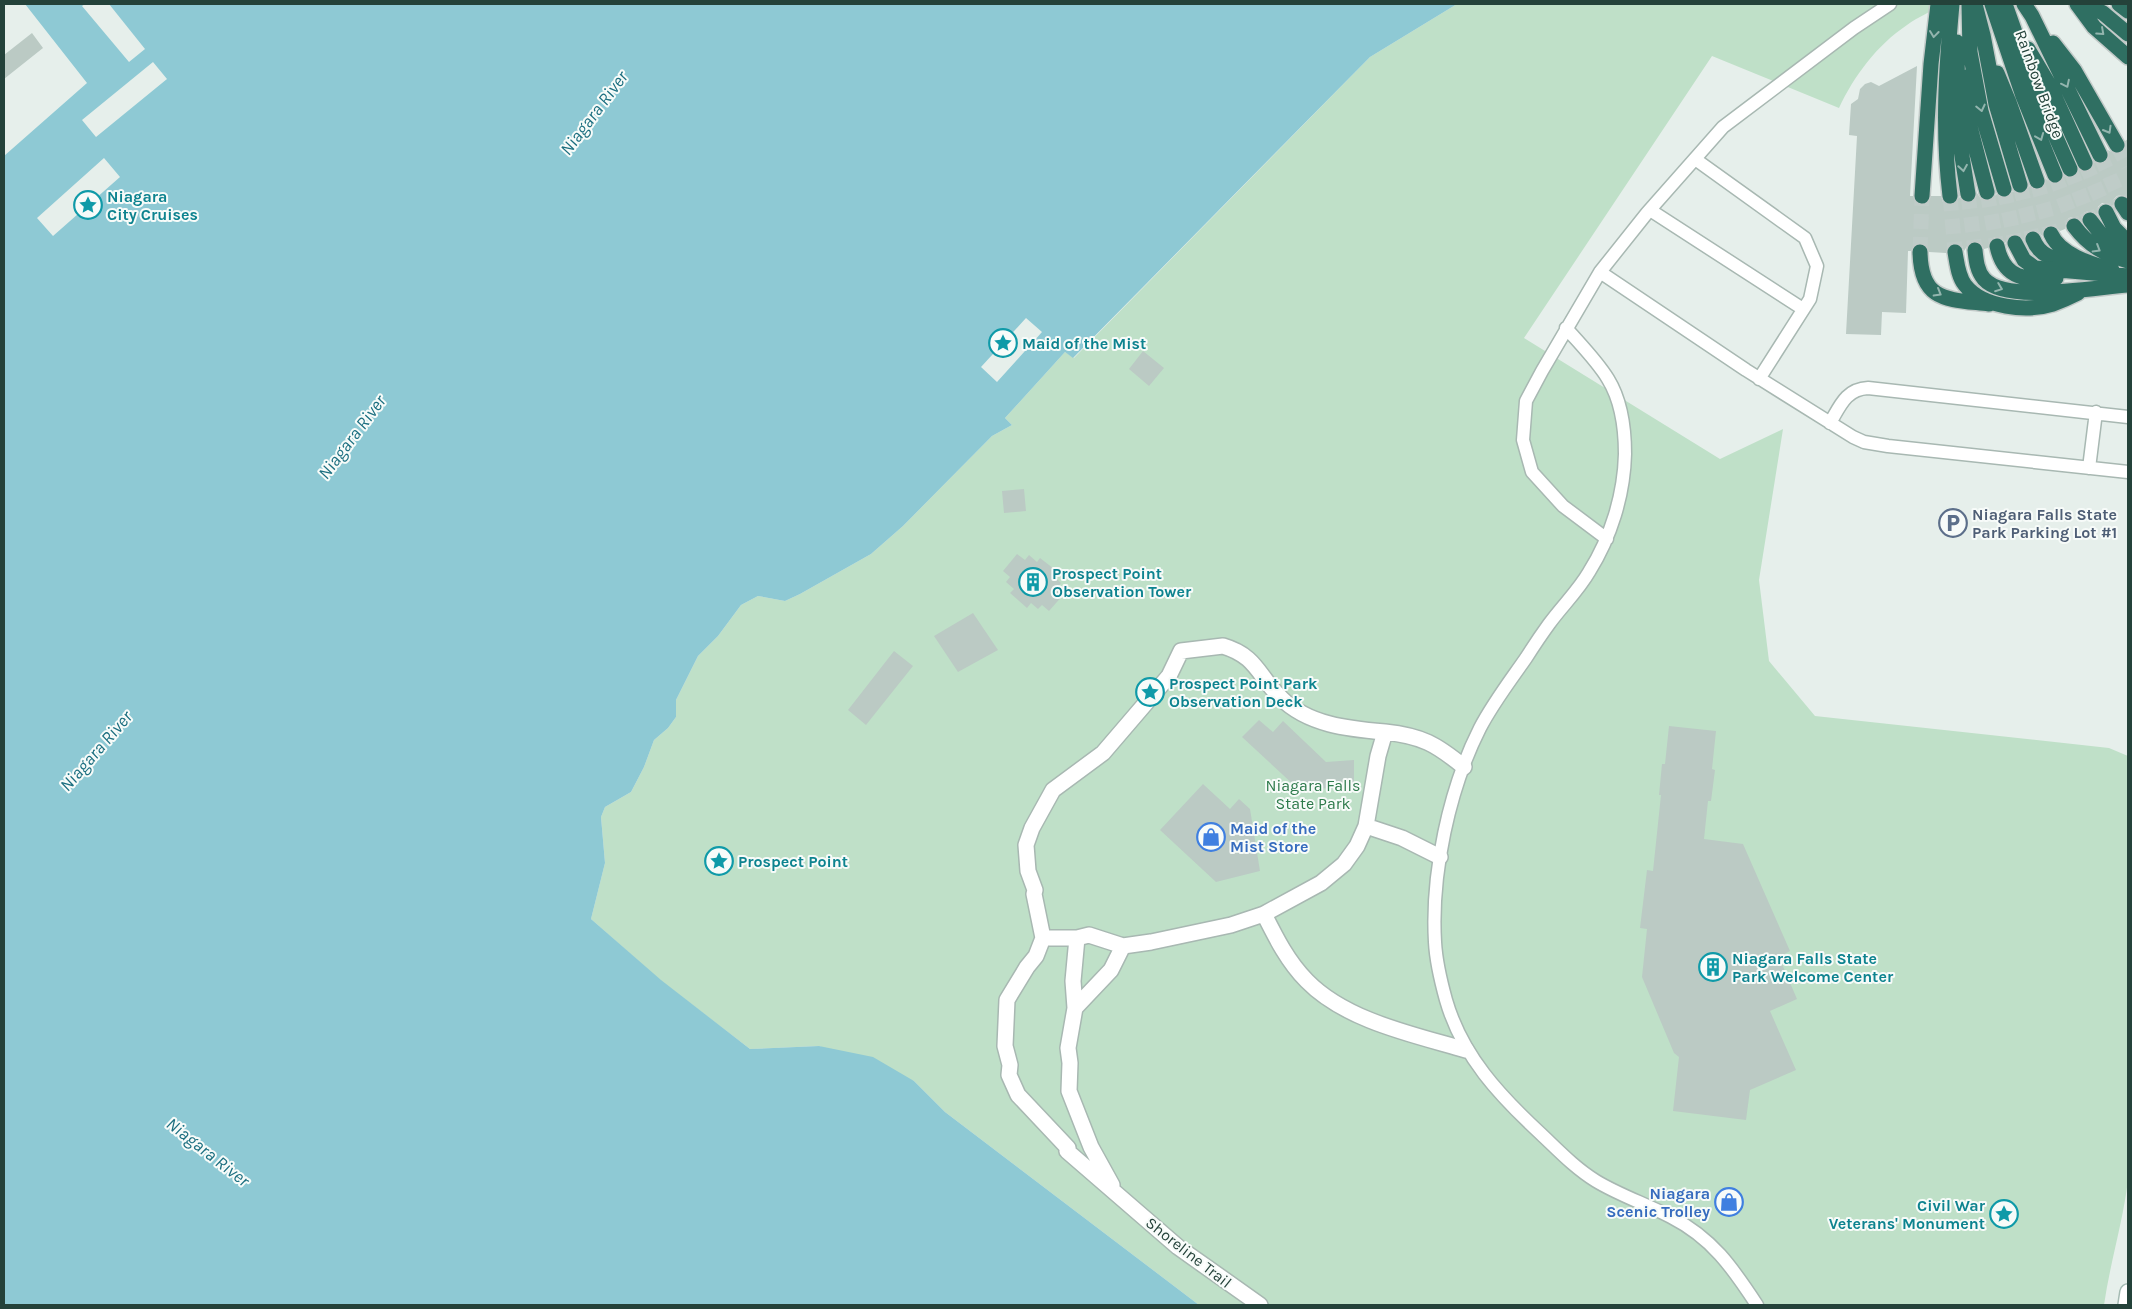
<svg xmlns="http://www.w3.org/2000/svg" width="2132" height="1309" font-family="Karla,sans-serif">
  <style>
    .green { fill: #bfe0c8 }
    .water { fill: #8ec9d4 }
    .pier { fill: #e6efeb }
    .building { fill: #bbcac4 }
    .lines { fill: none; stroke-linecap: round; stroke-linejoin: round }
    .highway-tunnel { stroke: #bfccc8; stroke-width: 15; stroke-dasharray: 15 8; stroke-linecap: butt }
    .lane-casing { stroke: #a8b8b2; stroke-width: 15 }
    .street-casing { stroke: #a8b8b2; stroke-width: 18 }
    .secondary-casing { stroke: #a4bbb3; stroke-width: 18 }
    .highway-casing { stroke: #c2cac8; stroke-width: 18 }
    .lane { stroke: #fff; stroke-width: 12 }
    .street { stroke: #fff; stroke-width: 15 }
    .secondary { stroke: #fff; stroke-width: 15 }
    .highway { stroke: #2f6f62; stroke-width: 15 }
    .oneway { stroke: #93b5ae }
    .labels { text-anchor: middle; stroke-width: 4; stroke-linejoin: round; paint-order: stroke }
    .street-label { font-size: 16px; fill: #24423a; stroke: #f7fbf9 }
    .culture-label { font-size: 16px; font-weight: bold; fill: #0d838f; stroke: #f7fbf9; text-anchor: start }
    .service-label { font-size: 16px; font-weight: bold; fill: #4e5e75; stroke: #f7fbf9; text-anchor: start }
    .park-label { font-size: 16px; fill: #2d7a4b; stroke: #f7fbf9 }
    .shop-label { font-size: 16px; font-weight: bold; fill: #366cbe; stroke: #f7fbf9; text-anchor: start }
    .water-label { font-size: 18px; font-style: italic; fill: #1c6f80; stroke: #f7fbf9 }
  </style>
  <rect width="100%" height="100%" fill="#e6efeb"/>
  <path class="green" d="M1457 4H1944C1932 11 1918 17 1907 25 1877 45 1854 76 1839 108L1712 56 1524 338 1720 459 1783 429 1759 580 1769 661 1815 716 2109 748 2128 756V1180C2123 1222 2110 1263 2104 1305H1199L945 1112 914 1081 819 1046 750 1049 660 980 591 919 605 863 601 817 605 807 631 792 644 767 654 740 668 728 676 717V700L698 656 718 636 741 605 758 596 785 601 800 594 871 554 903 526 992 436 1012 425 1005 418 1065 352 1074 358 1370 57Z"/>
  <path class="water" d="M25 4H1457L1370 57 1073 358 1065 352 1005 418 1012 425 992 436 903 526 871 554 800 594 785 601 758 596 741 605 718 636 698 656 676 700V717L668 728 654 740 644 767 631 792 605 807 601 817 605 863 591 919 661 980 750 1049 819 1046 873 1057 914 1081 945 1112 1199 1305H4V156L87 83Z"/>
  <path class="pier" d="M85 4H109L145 49 129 62 82 6Z
    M153 62 167 79 96 137 82 120Z
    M104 158 120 177 53 236 37 218Z
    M1026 318 1042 332 997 382 981 367Z"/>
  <path class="building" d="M32 33 43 48 4 79V55Z
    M1917 66 1910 196H1913L1917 204H1927L1931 196H1941L1943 202 1950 205 1956 203 1959 197 1965 203 1973 202 1977 193 1981 199 1989 201 1994 198 1996 194 2002 198 2010 196 2013 191 2017 194H2023L2027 191 2029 186 2035 190H2040L2044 187 2046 179 2053 184H2058L2064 176 2073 178 2079 170 2089 171 2093 168 2094 162 2099 164 2105 163 2109 156 2108 150 2116 154 2122 153 2126 146 2125 141 2128 139V197L2122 195 2117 196 2113 200V206L2107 203H2102L2098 207 2097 214 2088 211 2084 213 2081 220 2073 217 2069 218 2065 223V229L2060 231 2055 226H2047L2043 230 2042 236 2039 232 2033 230 2026 233 2024 240 2016 234 2010 235 2006 243 2000 237H1995L1990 240 1988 248 1984 249 1979 242 1974 241 1969 243 1964 251 1962 246 1954 243 1949 245 1946 253 1929 252 1924 244H1915L1911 251H1908L1906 313 1882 312 1881 335 1846 334 1857 136 1849 135 1851 104 1858 99 1860 89 1865 84 1871 82 1879 86Z
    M1143 351 1164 368 1149 386 1129 369Z
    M1024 489 1026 511 1004 513 1002 491Z
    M1017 554 1025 560 1029 555 1037 562 1040 558 1058 572 1054 576 1061 583 1057 588 1064 594 1049 611 1042 605 1038 609 1031 603 1027 608 1010 593 1014 589 1006 582 1010 577 1003 571Z
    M973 613 998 650 958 672 934 636Z
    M894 651 913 666 866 725 848 710Z
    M1259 720 1273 732 1283 721 1326 762 1354 760V785L1332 789 1295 786 1242 737Z
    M1669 726 1716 731 1712 769 1715 770 1711 801H1708L1704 839 1743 844 1790 951 1779 957 1797 999 1770 1011 1796 1070 1750 1090 1746 1120 1673 1111 1679 1057 1674 1053 1642 977 1647 929 1640 928 1647 870 1653 871 1661 795H1659L1662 764H1665Z
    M1203 784 1230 809 1239 799 1250 809 1260 871 1216 882 1160 830Z"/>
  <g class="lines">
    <path class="highway-tunnel" d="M2117 145 2128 166
      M2100 155 2122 204
      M2085 163 2106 212
      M2070 169 2090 220
      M2055 175 2074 226
      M2037 181 2051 234
      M2020 185 2033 239
      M2004 189 2015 243
      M1987 192 1997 246
      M1968 194 1975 250
      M1950 196 1955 252
      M1920 252 1922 196"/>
    <defs>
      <path id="lane" d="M1695 159 1805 238 1817 266 1810 299 1759 379
        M1650 210 1803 309
        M1600 272 1746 370 1853 437 1864 442 1888 446 2128 472
        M1566 328C1580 344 1597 361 1608 379 1621 400 1625 430 1625 454 1624 495 1611 537 1589 572 1578 591 1562 606 1549 624 1541 635 1533 647 1526 658 1510 681 1493 703 1480 728 1449 789 1431 874 1435 942 1436 961 1441 982 1446 1000 1462 1056 1500 1096 1541 1134 1559 1151 1575 1168 1596 1181 1619 1195 1646 1204 1671 1217 1712 1238 1732 1267 1757 1305
        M1830 423C1840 406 1846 389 1868 388L2128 417
        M2089 468 2096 412
        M1607 539 1563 506 1532 472 1523 440 1526 401 1542 371 1600 272 1647 213 1723 127 1854 28 1890 4"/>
      <path id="street" d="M1223 646C1257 656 1258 676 1281 698 1308 725 1349 729 1385 732L1378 756 1366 826 1357 846 1344 864 1321 883 1264 914 1231 925 1151 942 1123 946 1089 935 1077 938H1043L1034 894 1035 890 1028 871 1026 845 1032 828 1053 790 1103 753 1169 676 1181 651Z
        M1385 732C1422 736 1436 744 1464 767
        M1366 826 1402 838 1440 857
        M1264 914C1276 938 1288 962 1307 981 1346 1021 1415 1035 1466 1050
        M1043 938 1036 956 1027 967 1007 1000 1005 1046 1010 1065 1009 1075 1018 1095 1068 1148 1067 1151 1178 1247 1260 1305
        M1077 938 1073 981 1075 1008 1068 1048 1070 1063 1069 1091 1091 1147 1112 1185
        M1075 1008 1111 970 1123 946"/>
      <path id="secondary" d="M2126 1305 2128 1292"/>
      <path id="highway" d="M1969 4 1970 52 1981 111 2004 189
        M1975 4 1983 35 1996 104 2020 185
        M1992 4 2023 96 2055 175
        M2005 4 2036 92 2070 169
        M2024 4 2032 16 2100 155
        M2077 4 2094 27 2128 57
        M2086 4 2103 13 2128 34
        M2119 4 2128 11
        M1957 42 1958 131 1968 194
        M2053 43 2074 70 2117 145
        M2028 49 2050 86 2085 163
        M1997 73 2009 102 2037 181
        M1969 76 1967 115 1987 192
        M1922 196 1931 64 1938 4
        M1950 196C1942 130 1946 70 1952 4
        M2122 204 2128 213
        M2106 212 2114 228 2128 242
        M2090 220 2104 238 2128 250
        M2074 226C2089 246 2104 254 2128 261
        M2051 234C2060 255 2092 264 2112 270
        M2033 239C2041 260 2059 259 2079 263
        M2015 243 2024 260 2035 268 2128 276
        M1997 246C2004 280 2026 280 2056 278
        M1975 250C1976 260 1977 271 1984 279 2006 304 2096 287 2128 285
        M1920 252C1921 302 1947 299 1989 304
        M1955 252C1957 263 1958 276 1965 285 1983 308 2027 312 2053 304 2061 301 2070 297 2078 293"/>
    </defs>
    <use href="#lane" class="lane-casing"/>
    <use href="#street" class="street-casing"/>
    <use href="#secondary" class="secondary-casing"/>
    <use href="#highway" class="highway-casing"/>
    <use href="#lane" class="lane"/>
    <use href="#street" class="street"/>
    <use href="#secondary" class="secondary"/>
    <use href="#highway" class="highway"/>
  </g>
  <defs><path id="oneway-chevron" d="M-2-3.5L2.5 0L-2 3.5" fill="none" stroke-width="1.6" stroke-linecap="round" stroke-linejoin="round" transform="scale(1.25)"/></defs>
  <g class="oneway">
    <use href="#oneway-chevron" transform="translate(2101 32) rotate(42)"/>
    <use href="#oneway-chevron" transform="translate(1934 34) rotate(97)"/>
    <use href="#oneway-chevron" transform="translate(2066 84) rotate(64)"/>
    <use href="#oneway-chevron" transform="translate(1981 108) rotate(77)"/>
    <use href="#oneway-chevron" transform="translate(2108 130) rotate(60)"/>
    <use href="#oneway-chevron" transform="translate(2040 137) rotate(68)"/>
    <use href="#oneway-chevron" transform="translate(1963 168) rotate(81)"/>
    <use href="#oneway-chevron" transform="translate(2097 249) rotate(31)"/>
    <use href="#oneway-chevron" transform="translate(1999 288) rotate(21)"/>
    <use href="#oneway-chevron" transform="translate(1938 293) rotate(30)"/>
  </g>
  <defs>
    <symbol id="sight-ring" viewBox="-11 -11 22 22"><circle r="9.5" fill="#f7fbf9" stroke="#0f9aa8" stroke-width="1.5"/><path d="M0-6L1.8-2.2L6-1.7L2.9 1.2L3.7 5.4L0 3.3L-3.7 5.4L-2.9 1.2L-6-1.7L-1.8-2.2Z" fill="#0f9aa8"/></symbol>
    <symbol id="parking-ring" viewBox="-11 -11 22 22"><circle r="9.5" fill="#f7fbf9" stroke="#5c6f8a" stroke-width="1.5"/><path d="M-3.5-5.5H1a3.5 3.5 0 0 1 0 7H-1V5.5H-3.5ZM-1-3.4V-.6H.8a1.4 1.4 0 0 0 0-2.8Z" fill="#5c6f8a"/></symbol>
    <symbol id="building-ring" viewBox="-11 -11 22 22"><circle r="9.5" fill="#f7fbf9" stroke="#0f9aa8" stroke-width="1.5"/><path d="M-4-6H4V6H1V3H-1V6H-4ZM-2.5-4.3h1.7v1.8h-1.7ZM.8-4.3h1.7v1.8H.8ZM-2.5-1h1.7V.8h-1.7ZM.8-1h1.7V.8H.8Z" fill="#0f9aa8"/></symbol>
    <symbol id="shop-ring" viewBox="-11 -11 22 22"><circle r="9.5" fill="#f7fbf9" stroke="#3f7fe0" stroke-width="1.5"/><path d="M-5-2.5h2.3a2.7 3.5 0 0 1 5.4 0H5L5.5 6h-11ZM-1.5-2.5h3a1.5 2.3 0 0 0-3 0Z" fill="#3f7fe0"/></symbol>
  </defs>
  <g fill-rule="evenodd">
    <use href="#sight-ring" x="72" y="189" width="32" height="32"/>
    <use href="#sight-ring" x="987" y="327" width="32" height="32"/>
    <use href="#parking-ring" x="1937" y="507" width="32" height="32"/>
    <use href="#building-ring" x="1017" y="566" width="32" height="32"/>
    <use href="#sight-ring" x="1134" y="676" width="32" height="32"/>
    <use href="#shop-ring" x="1195" y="821" width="32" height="32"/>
    <use href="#sight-ring" x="703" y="845" width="32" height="32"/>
    <use href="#building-ring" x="1697" y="951" width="32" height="32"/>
    <use href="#shop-ring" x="1713" y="1186" width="32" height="32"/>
    <use href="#sight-ring" x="1988" y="1198" width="32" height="32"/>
  </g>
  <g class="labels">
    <g class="street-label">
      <text transform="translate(2040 84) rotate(70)" y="6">Rainbow Bridge</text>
      <text transform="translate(1189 1252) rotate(38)" y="6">Shoreline Trail</text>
    </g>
    <g class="culture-label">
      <text x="107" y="202">Niagara<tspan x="107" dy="18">City Cruises</tspan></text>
      <text x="1022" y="349">Maid of the Mist</text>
      <text x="1052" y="579">Prospect Point<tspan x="1052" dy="18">Observation Tower</tspan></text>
      <text x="1169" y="689">Prospect Point Park<tspan x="1169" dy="18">Observation Deck</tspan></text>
      <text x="738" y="867">Prospect Point</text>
      <text x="1732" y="964">Niagara Falls State<tspan x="1732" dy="18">Park Welcome Center</tspan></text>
      <text x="1985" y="1211" text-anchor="end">Civil War<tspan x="1985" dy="18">Veterans' Monument</tspan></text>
    </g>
    <g class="service-label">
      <text x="1972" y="520">Niagara Falls State<tspan x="1972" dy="18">Park Parking Lot #1</tspan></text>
    </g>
    <g class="park-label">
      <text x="1313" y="791">Niagara Falls<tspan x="1313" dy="18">State Park</tspan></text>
    </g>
    <g class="shop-label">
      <text x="1230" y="834">Maid of the<tspan x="1230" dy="18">Mist Store</tspan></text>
      <text x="1710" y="1199" text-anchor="end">Niagara<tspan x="1710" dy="18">Scenic Trolley</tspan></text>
    </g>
    <g class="water-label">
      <text transform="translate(594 113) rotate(-53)" y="6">Niagara River</text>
      <text transform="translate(352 437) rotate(-53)" y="6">Niagara River</text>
      <text transform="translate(96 751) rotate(-49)" y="6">Niagara River</text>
      <text transform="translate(208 1152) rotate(38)" y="6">Niagara River</text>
    </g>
  </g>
  <rect width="2132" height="1309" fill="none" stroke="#24423a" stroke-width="10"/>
</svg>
